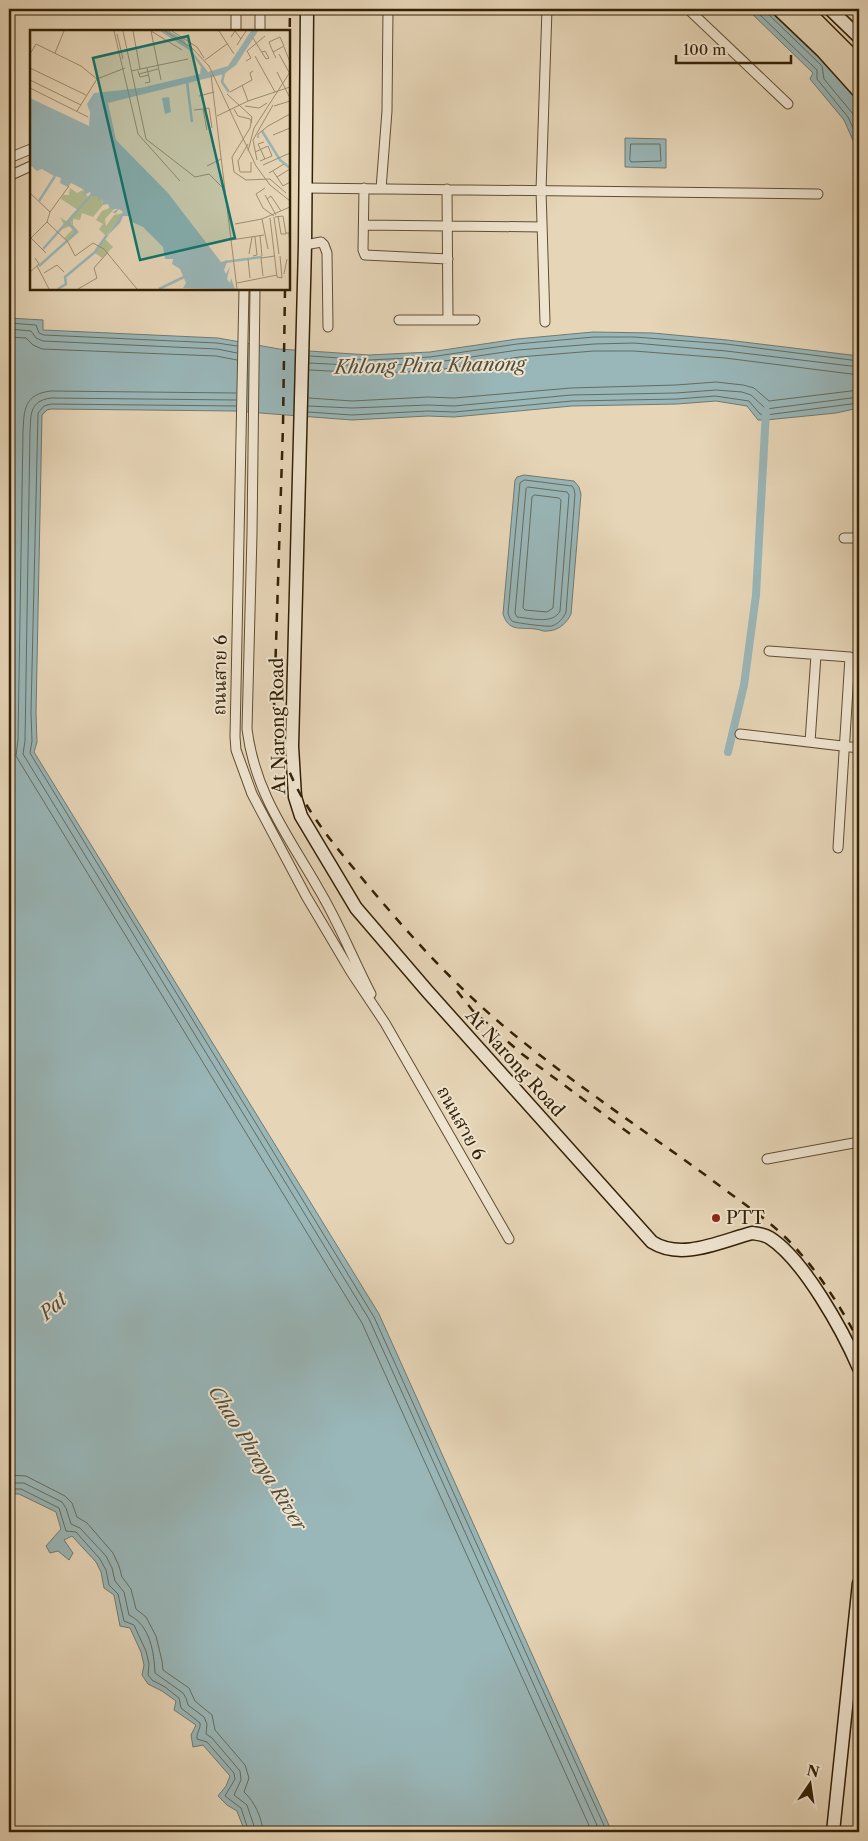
<svg xmlns="http://www.w3.org/2000/svg" width="868" height="1841" font-family="'Libre Caslon Text','Noto Serif Thai',serif">
  <style>
    .water { fill: #99b6b8; stroke: #717a70 }
    .lines { fill: none; stroke-linecap: round; stroke-linejoin: round }
    .shore { stroke: #666c5e; stroke-width: 1 }
    .canal { stroke: #99b6b8; stroke-width: 8 }
    .street-casing { stroke: #604e32; stroke-width: 11 }
    .secondary-casing { stroke: #342105; stroke-width: 15 }
    .highway-casing { stroke: #342105; stroke-width: 19 }
    .street { stroke: #efe4d0; stroke-width: 9 }
    .secondary { stroke: #efe4d0; stroke-width: 12 }
    .highway { stroke: #e6d5b7; stroke-width: 16 }
    .rail { stroke: #342105; stroke-width: 2.5; stroke-dasharray: 9 9; stroke-linecap: butt }
    .poi-dot { fill: #8f2418; stroke: #efe4d0; stroke-width: 2 }
    .labels { text-anchor: middle; stroke-width: 4; stroke-linejoin: round; paint-order: stroke }
    .street-label { font-size: 18px; fill: #342105; stroke: #efe4d0 }
    .poi-label { font-size: 18px; fill: #342105; stroke: #efe4d0; text-anchor: start }
    .water-label { font-size: 19px; font-style: italic; fill: #524e3b; stroke: #efe4d0 }
    .inset-river { fill: none; stroke: #99b6b8; stroke-width: 2.5 }
    .inset-road { fill: none; stroke: #9f8d70; stroke-width: 1 }
    .view { fill: #0f766e; fill-opacity: 0.15; stroke: #0f766e; stroke-width: 2.5 }
    .inset-edge { fill: none; stroke: #342105; stroke-width: 2.5 }
  </style>
  <rect width="100%" height="100%" fill="#e6d5b7"/>
  <filter id="stains"><feTurbulence type="fractalNoise" baseFrequency=".004" numOctaves="4"/><feColorMatrix values="0 0 0 0 .2 0 0 0 0 .09 0 0 0 0 .02 0 0 0 .5 -.17"/></filter>
  <radialGradient id="worn" r=".72"><stop offset=".6" stop-color="#630" stop-opacity="0"/><stop offset="1" stop-color="#630" stop-opacity=".3"/></radialGradient>
  <path class="water" d="M747 9H810L841 43 859 75V154L844 120 810 79 813 73Z
    M625 138 666 139V168L625 167Z
    M9 318 43 320V330L218 338 279 349 369 355 430 352 517 339 593 332 653 333 727 340 859 356V408L836 413 766 420H758L747 406 716 401 677 404 572 406 454 417 428 416 352 420 234 411 51 409 47 410 42 415 36 713 37 742 34 752 379 1314 612 1832H245L237 1811 227 1805 218 1796 226 1786 230 1776 203 1745 193 1747 191 1735 196 1725 174 1710 176 1701 162 1691 148 1684 142 1675 144 1665 141 1652 130 1628 120 1626 114 1595 104 1588 101 1572 96 1562 72 1536 64 1540 73 1553 69 1560 58 1551 50 1553 46 1546 61 1529 56 1512 19 1494H9Z
    M524 475 574 481 579 487 581 494 571 614C567 623 558 631 547 631 543 632 539 629 535 629 519 627 509 632 503 614L515 480 517 477Z"/>
  <g class="lines">
    <path class="shore" d="M754 9 817 70V79L848 117 859 141
      M763 9 822 66 824 79 853 114 859 125
      M631 144H660L661 161 631 162 630 160Z
      M9 323 36 325 39 333 44 335 217 343 237 346
      M9 329 31 331 36 338 43 341 217 349 237 353
      M9 337 26 338 33 345 42 349 216 356 237 360
      M310 356 369 360 430 357 517 344 594 337H634L726 344 859 361
      M309 363 369 366 431 363 518 350 594 344 634 343 726 351 859 367
      M309 370 370 373 431 371 519 357 594 351H634L725 358 859 375
      M236 393 51 391C24 394 24 410 23 432L18 740 16 756 362 1323 592 1832
      M309 398 352 401 428 397 454 398 571 388 676 385 716 382 743 385 754 388 769 401 859 390
      M236 400 51 398C29 401 31 415 30 432L25 741 23 754 369 1319 600 1832
      M236 406 51 404 44 406 38 413 31 712 32 741 30 753 374 1317 607 1832
      M308 406 352 408 428 405 454 406 571 395 676 393 716 390 742 392 751 395 766 409 859 397
      M308 412 352 415 428 411 454 412 572 401 677 399 715 396 749 401 760 414 766 415 859 403
      M525 480 572 486 574 489 575 494 566 612C563 619 559 623 552 626 548 627 514 623 512 621 510 619 509 616 508 613L520 483Z
      M528 487 567 492 569 495 560 611C553 625 530 618 517 617L515 613 526 489Z
      M535 495 559 498 561 500 553 608 547 612 525 610 523 608 532 497Z
      M9 1475 26 1476 65 1496 72 1503 77 1517 87 1523 113 1553 119 1566 122 1577 131 1589 136 1609 146 1617 156 1636 162 1661 163 1670 189 1688 195 1701 212 1715 215 1730 245 1765 249 1778 244 1792C255 1802 262 1818 263 1832
      M9 1483H24L62 1502 66 1508 71 1524 80 1528 106 1556 112 1568 115 1581 124 1592 129 1615C150 1625 154 1652 155 1673L183 1693 186 1698 188 1705 204 1717 207 1724 206 1734 212 1738 240 1771 241 1780 234 1795 247 1805 256 1832
      M9 1489H21L59 1508 66 1531 76 1532 100 1559 106 1570 109 1585 118 1594 124 1621 134 1625 146 1651 149 1664 148 1675 152 1680 165 1687 179 1698 181 1708 200 1723C201 1729 196 1733 197 1739L207 1742 234 1773 235 1779 225 1796 241 1808 249 1832"/>
    <path class="canal" d="M728 752 744 685 756 595 766 411"/>
    <defs>
      <path id="street" d="M236 9V31
        M688 9 788 104
        M260 31V9
        M9 158 31 149
        M9 176 31 166
        M305 188 818 194
        M364 188 363 250 365 255 448 259
        M381 189 387 111 388 9
        M364 225 542 227
        M305 245 321 242 324 245 327 253 328 327
        M244 289 235 737 236 750 252 794 306 896 351 972 385 1023 509 1239
        M255 289 252 534 247 729C255 793 287 834 318 888 338 921 353 959 371 994
        M399 320H448L447 189
        M448 320H475
        M545 322 541 190 547 9
        M844 538H859
        M769 651 850 657 838 848
        M740 734 859 748
        M810 742 816 655
        M767 1159 859 1142"/>
      <path id="secondary" d="M307 9 305 245 292 746 295 797 301 816 356 908 428 992 652 1242C682 1261 721 1241 752 1233 759 1234 764 1234 770 1238 804 1260 843 1331 859 1368
        M830 9 859 37
        M833 1832 859 1583"/>
      <path id="highway" d="M781 9 823 49 859 89
        M803 9 859 65"/>
    </defs>
    <use href="#street" class="street-casing"/>
    <use href="#secondary" class="secondary-casing"/>
    <use href="#highway" class="highway-casing"/>
    <use href="#street" class="street"/>
    <use href="#secondary" class="secondary"/>
    <use href="#highway" class="highway"/>
    <path class="rail" d="M289 81 290 9
      M285 289 283 426 274 707C279 777 317 825 361 877 410 936 462 994 522 1041 582 1089 646 1132 708 1177 739 1201 775 1223 800 1253 824 1280 842 1310 859 1341
      M457 991 473 1011 522 1054 637 1139"/>
  </g>
  <circle class="poi-dot" cx="716" cy="1218" r="5"/>
  <g class="labels">
    <g class="street-label">
      <text transform="translate(220 675) rotate(-89)" y="6">ถนนสาย 6</text>
      <text transform="translate(278 726) rotate(-91)" y="6">At Narong Road</text>
      <text transform="translate(515 1063) rotate(48)" y="6">At Narong Road</text>
      <text transform="translate(461 1123) rotate(61)" y="6">ถนนสาย 6</text>
    </g>
    <g class="poi-label">
      <text x="726" y="1224">PTT</text>
    </g>
    <g class="water-label">
      <text transform="translate(430 365) rotate(-1)" y="7">Khlong Phra Khanong</text>
      <text transform="translate(53 1306) rotate(-42)" y="7">Pat</text>
      <text transform="translate(258 1458) rotate(58)" y="7">Chao Phraya River</text>
    </g>
  </g>
  <g transform="translate(30 30)">
    <rect width="260" height="260" fill="#e6d5b7"/>
    <path d="M40 158 47 163 53 160 58 167 61 164 66 166 72 169 73 175 63 187 52 183 50 190 43 189V195L48 201 38 211 34 208 43 199 40 196 28 201 34 195 30 187 37 192 48 180 31 169 33 165H39ZM82 177H86L75 189 76 196 84 185 93 183 76 206 69 199 73 194 66 190 72 181ZM75 209 83 217 72 228 65 223Z" fill="#b1be91"/>
    <path d="M130 1H139L153 9 178 42 198 36 221 1H228L206 35 194 44 78 73 86 110 138 163 191 232 198 230 194 240 196 244 200 236 197 249 200 253 201 248 205 259 153 258 156 253 150 239 142 234 143 229H135L133 217 113 197 102 192 100 186H93L90 193 76 207 93 182 89 179 85 184 83 182 88 179H80L78 174 73 175 72 169 68 171V167L62 166 60 162 54 165V160L47 156 41 153 38 157 30 153 31 148 25 146 23 149 24 146 12 139 7 141 0 135V68L59 96 60 82 57 74 64 63 110 58 170 44 171 37 159 20ZM139 67 141 82 135 84 132 68Z" fill="#99b6b8"/>
    <path class="inset-river" d="M194 43 192 52 199 62M157 52 162 92M232 101 250 130 260 138M9 171 25 146M13 219 63 163M195 232 232 227M9 236 47 202 38 193M28 259 36 254 35 247 65 222 77 205M129 259 154 247"/>
    <path class="inset-road" d="M84 1 108 104 150 151M93 1 116 109 165 147 179 144 194 159M103 1 110 39M121 1 131 50M121 1 152 20M135 1 162 18 179 36 226 136 240 155 260 171M142 1 167 17 174 28M189 1 204 24M87 4 93 29M201 7 205 1 211 9M223 8 236 29 239 28 235 21 232 22M207 15 216 1M254 17 260 32M243 22 254 16 250 7 239 12 243 22 246 28M25 23 34 1M0 24 6 14 51 36 67 49M249 24 260 44M225 26 245 62M175 30 197 14M216 31 221 28 217 21 235 6M0 38 56 65M101 41 158 29M108 41 110 47 119 45M247 42 260 68M109 44 128 39M181 45 207 259M0 50 51 75M115 53 120 52 117 38M212 55 218 71M0 58 58 87M200 62 222 50 220 43 223 41M197 64 222 87 220 98 202 127 204 142 216 150 240 149 256 163M169 66 184 62M215 76 229 78 237 73M244 76 260 71M173 79 179 78 182 98M204 79 208 86 220 89 222 93M164 80 173 79 177 100M47 81 67 49 95 38M187 86 218 71 260 57M243 105 260 98M228 108V104L238 96 260 84M234 112 228 114 235 129M218 114 208 131 210 142H221V132M218 121 224 98 260 42M225 122 238 116 242 126 230 131M227 130 223 110 243 75M233 135 260 123M177 136 191 129M243 141 253 156 260 152M239 143 254 134M247 147 260 139M235 158 226 164 233 178 244 186M0 163 20 182M235 165 246 185M237 169 241 166 251 181M248 186 251 204H256M244 187 249 224M245 187 253 186 256 204M240 188 247 247 252 248M17 192 38 212 45 226 63 213 74 219 107 259M205 194 232 189M256 203H259L260 216M230 206 232 226M1 208 16 223M0 209 17 192 20 182 39 156M201 210 234 205M238 219 232 189 260 177M219 224 222 207M223 226 227 225 225 207M250 226 252 248M218 229 220 248M7 236 19 259M0 242 9 234 5 228M14 243 27 235 34 242M254 244 257 229M233 246 231 228 245 226M207 253 247 245M48 259 67 248 64 238 78 222"/>
    <path class="view" d="M158 6 205 208 110 230 63 28Z"/>
    <rect width="260" height="260" class="inset-edge"/>
  </g>
  <rect width="868" height="1841" fill="none" stroke="#e6d5b7" stroke-width="30"/>
  <rect x="10" y="10" width="848" height="1821" fill="none" stroke="#342105" stroke-width="2.5"/>
  <rect x="15" y="15" width="838" height="1811" fill="none" stroke="#342105"/>
  <g transform="translate(810 1784) rotate(13)" stroke="#efe4d0" stroke-width="4" paint-order="stroke">
  <path d="M0-4L9 19L0 12L-9 19Z" fill="#342105"/>
  <text y="-8" font-size="14" font-weight="bold" text-anchor="middle" fill="#342105">N</text>
  </g>
  <path d="M676 55v8h115v-8" fill="none" stroke="#342105" stroke-width="2.5"/>
  <text x="683" y="55" font-size="15" fill="#342105" stroke="#efe4d0" stroke-width="4" paint-order="stroke">100 m</text>
  <rect width="100%" height="100%" filter="url(#stains)"/>
  <rect width="100%" height="100%" fill="url(#worn)"/>
</svg>
